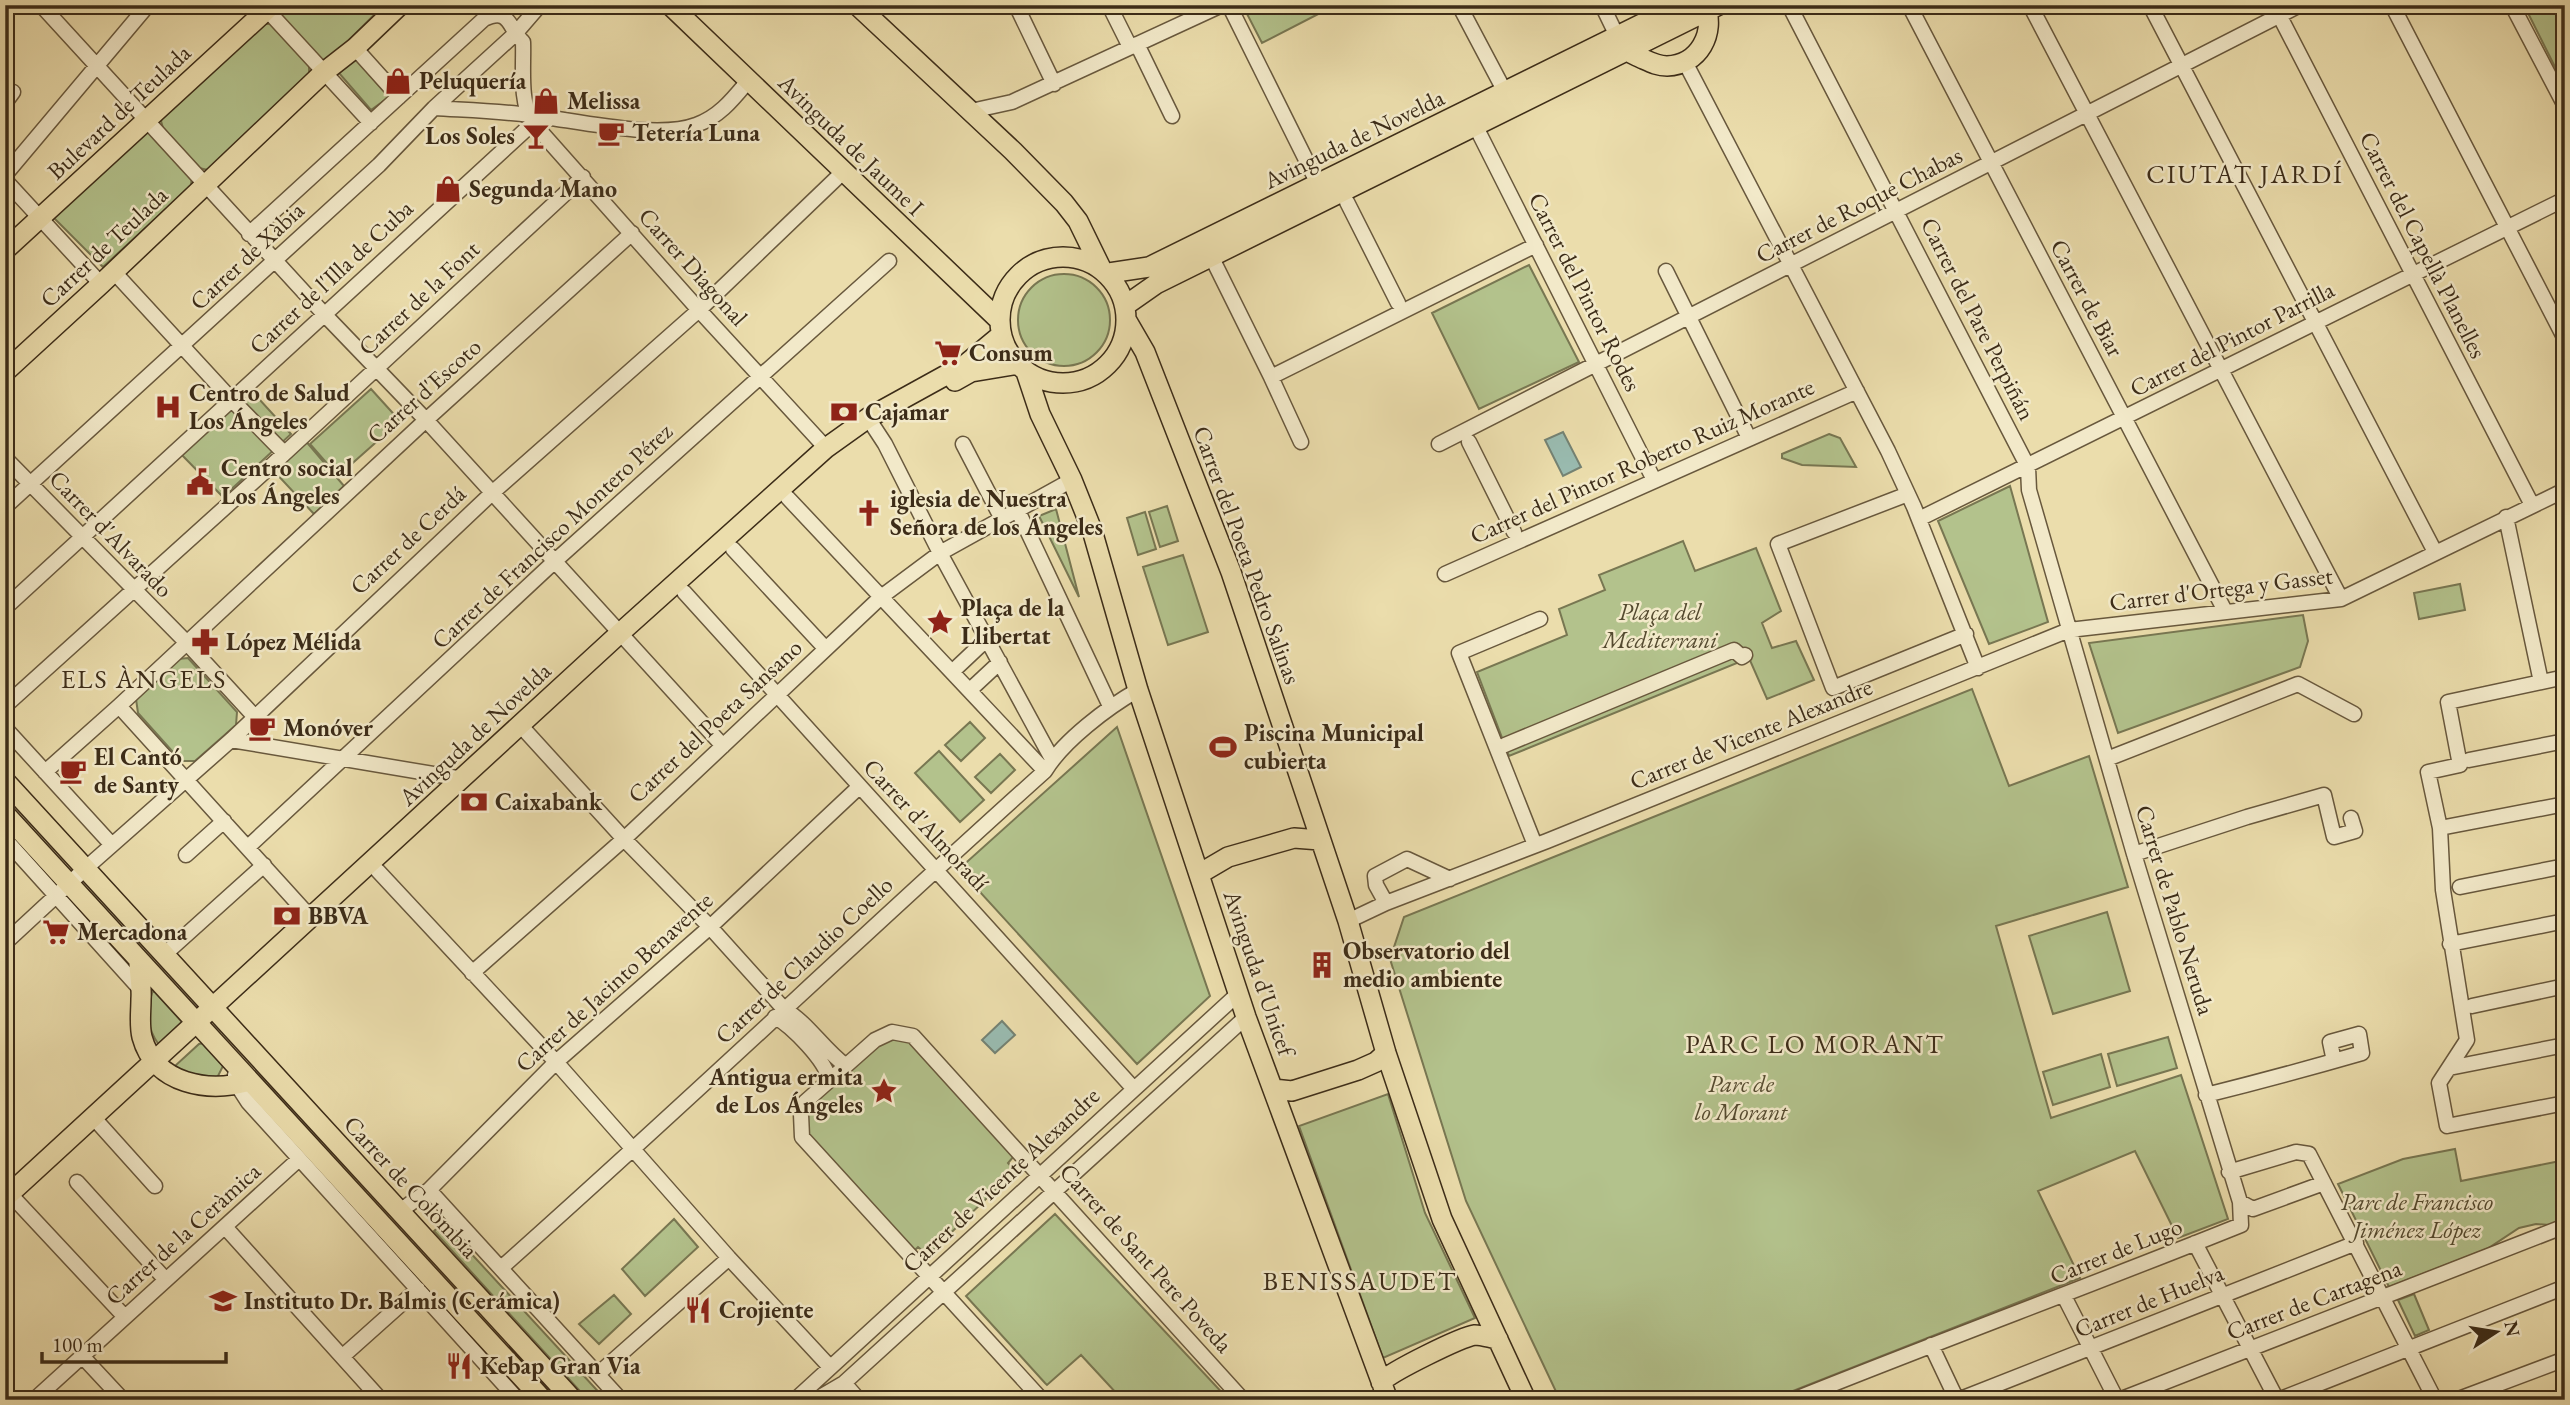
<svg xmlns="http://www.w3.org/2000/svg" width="2570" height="1405" font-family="'EB Garamond',serif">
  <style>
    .green { fill: #b3c28c; stroke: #787752; stroke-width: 2 }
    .water { fill: #99bbb0; stroke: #748273; stroke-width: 2 }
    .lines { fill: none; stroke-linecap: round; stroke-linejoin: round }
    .minor-casing { stroke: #68583d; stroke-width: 17 }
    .major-casing { stroke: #3c2c18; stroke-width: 22 }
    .minor { stroke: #f2e9c9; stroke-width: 14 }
    .major { stroke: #ebddac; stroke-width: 19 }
    .labels { text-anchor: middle; stroke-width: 5; stroke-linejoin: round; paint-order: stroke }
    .poi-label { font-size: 24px; font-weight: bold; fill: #3c2c18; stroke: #f2e9c9; text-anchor: start }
    .street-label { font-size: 24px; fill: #3c2c18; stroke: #f2e9c9 }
    .park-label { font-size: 24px; font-style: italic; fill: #544a2f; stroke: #f2e9c9 }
    .neighbourhood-label { font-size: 26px; letter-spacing: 2px; fill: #3c2c18; stroke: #f2e9c9 }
  </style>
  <rect width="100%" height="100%" fill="#ebddac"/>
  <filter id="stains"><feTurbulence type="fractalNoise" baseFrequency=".00286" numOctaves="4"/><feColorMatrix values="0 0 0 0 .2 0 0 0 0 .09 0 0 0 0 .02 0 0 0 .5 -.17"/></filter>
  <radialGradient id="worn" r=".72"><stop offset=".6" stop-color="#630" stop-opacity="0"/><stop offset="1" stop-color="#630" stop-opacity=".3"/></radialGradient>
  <path class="green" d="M284 5H372L374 15 329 60 321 62 280 18Z
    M1256 5H1323L1326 10 1262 43 1245 10Z
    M2524 5H2565V79L2562 81Z
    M263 24H272L309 65V74L208 170 199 168 163 128 161 121 164 114Z
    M356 59 389 97 371 110 339 73Z
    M145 133H152L192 174 191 186 103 267 53 217Z
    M1529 265 1579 362 1479 409 1432 313Z
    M1018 320a46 46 0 1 1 92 0a46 46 0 1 1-92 0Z
    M248 387 291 434 223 497 178 451Z
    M371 389 400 421 338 476 310 444Z
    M1829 434 1840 438 1856 467 1802 465 1782 458V454Z
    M304 439 344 486 314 514 272 469Z
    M2010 486 2048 622 1989 644 1938 521Z
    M1167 506 1178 541 1160 547 1149 512Z
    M1056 509 1079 597 1039 516Z
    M1145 512 1156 549 1138 555 1127 518Z
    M1683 541 1695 571 1756 548 1781 611 1762 623 1772 648 1796 641 1814 680 1767 699 1749 658 1509 756 1477 672 1567 635 1559 609 1605 590 1599 575Z
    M1183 555 1208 632 1168 645 1143 567Z
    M2460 584 2465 610 2419 619 2414 593Z
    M2303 615 2308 641 2300 667 2118 733 2089 643Z
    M188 658 237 712 236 725 195 761H181L138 713 136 699 178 659Z
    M1972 689 2009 786 2089 756 2128 887 1996 926 2051 1118 2181 1075 2228 1219 2178 1238 2135 1151 2038 1191 2080 1278 1770 1400H1560L1466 1201 1390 959 1404 917Z
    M970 722 985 738 961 761 945 745Z
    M1117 727 1210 996 1137 1064 959 869Z
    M939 751 984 800 960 822 915 773Z
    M1000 754 1015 770 991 793 975 777Z
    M2107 912 2130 991 2053 1014 2029 936Z
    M153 990 182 1022 159 1045C146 1027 146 1011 153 990Z
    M894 1036 909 1042 1014 1156 1008 1163 1015 1171 928 1255 918 1247 913 1252 808 1137 806 1111C824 1089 869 1044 894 1036Z
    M2168 1037 2177 1068 2117 1086 2108 1054Z
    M204 1043 223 1066 217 1078H206L177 1070 176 1065 199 1044Z
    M2101 1054 2110 1087 2053 1105 2043 1072Z
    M1388 1094 1425 1213 1475 1318 1383 1358 1299 1126Z
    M2455 1149 2461 1181 2565 1160V1219L2550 1225 2536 1224 2519 1228 2487 1249 2389 1287 2338 1184 2403 1159Z
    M1055 1214 1229 1400H1126L1120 1394 1118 1395 1081 1355 1047 1385 1045 1383 966 1296Z
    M674 1219 698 1247 645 1296 622 1269Z
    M443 1223 606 1400H588L434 1231Z
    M2414 1294 2429 1330 2415 1336 2398 1300Z
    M614 1295 631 1314 599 1344 579 1324Z"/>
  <path class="water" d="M1563 432 1581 467 1563 476 1545 440Z
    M1002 1021 1015 1035 995 1053 982 1040Z"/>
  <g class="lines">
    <defs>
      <path id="minor" d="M41 5 324 314 426 420 723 746
        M1016 5 1054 84
        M1109 5 1130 47
        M1229 5 1318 184
        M1459 5 1504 90
        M1602 5 1617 36
        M1789 5 2028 467 2029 490 2134 854 2240 1202 2241 1225C2092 1285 1942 1340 1793 1400
        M1909 5 2225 611
        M2030 5 2341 599
        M2150 5 2435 552
        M2274 5 2532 505
        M2392 5 2565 339
        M2512 5 2565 106
        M267 10 371 123
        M1137 44 1172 116
        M355 48 399 97
        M1685 62 1888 451 1914 507 1978 668
        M5 103 13 92
        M434 108C466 110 498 111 530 115 574 120 657 140 696 125 719 117 733 99 748 81
        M971 111 1012 102 1222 5
        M1475 125 1654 480
        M5 175 148 5
        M5 180 101 284
        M1347 202 1398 303
        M249 234 484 19C510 7 508 27 523 42 524 66 519 102 533 123L699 310 826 448
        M1212 258 1271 377 1301 442
        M1666 271 1749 438
        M114 272 231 399 284 453
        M1271 377 1536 245
        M868 418 885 444 940 553 1052 759
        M1469 442 1514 532
        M963 444 1002 519
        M1439 444 2300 5
        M5 458 186 642 254 716
        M1908 494 1778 544 1833 688 1966 634
        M788 498 1045 771
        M5 507 379 165 434 108 515 34 540 5
        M1018 511 1110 706
        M2506 517 2541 682
        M1919 519 2565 199
        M733 549 825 648
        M1445 574 1857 391
        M684 592 1134 1089
        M5 608 533 123
        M952 672 987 639
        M2565 677 2448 702 2460 765 2428 772 2440 828 2443 890 2467 1040 2439 1083 2447 1126 2565 1103
        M970 690 1000 662
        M5 706 272 465 583 177
        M119 706 311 918
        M521 726 624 839 710 927 784 1009C808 1023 823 1049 846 1066
        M5 728 112 845
        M231 740 463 779
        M1505 745 1734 650 1742 657 1745 655
        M2107 759 2298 684 2354 714
        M2469 760 2565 741
        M45 772 119 706 426 420 632 233
        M2440 828 2565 804
        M5 839 141 990
        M1535 845 1459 653 1540 619
        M248 847 555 561 889 261
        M2134 854 2247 817 2324 795 2334 837 2355 831 2351 818
        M186 855 224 821
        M378 871 556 1062 729 1258 829 1366
        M2460 887 2565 866
        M1386 903 1376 885 1375 876 1407 859 1450 879
        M1348 921 1386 903 1547 841 2069 630 2341 599 2565 490
        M5 943 86 868 231 740 492 493 699 310 843 172
        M2450 944 2565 921
        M165 954 264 865
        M472 973 624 839 881 597 940 553 1072 480
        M2472 1006 2565 986
        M775 1017C792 1026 827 1062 829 1080
        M2449 1068 2565 1045
        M235 1075 237 1085 248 1102 518 1400
        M2206 1095C2258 1082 2310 1068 2362 1053L2359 1034 2330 1042 2334 1061
        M93 1117 155 1186
        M2229 1172 2296 1152 2309 1154 2435 1400
        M77 1182 165 1279
        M429 1190 621 1400
        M10 1194 124 1316
        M2240 1202 2253 1209 2324 1183
        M400 1211 429 1190 556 1062 710 927 859 787
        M226 1228 381 1400
        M2195 1243 2277 1400
        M501 1268C685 1105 862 935 1045 771 1063 741 1108 707 1138 690
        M2064 1296 2117 1400
        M1931 1345 1957 1400
        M82 1356 123 1400
        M343 1356 418 1289
        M598 1374 729 1258
        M844 1383 859 1400
        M34 1400 299 1159
        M795 1400 1239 993
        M815 1400 844 1383 1246 1017
        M1042 1400 802 1137 801 1114 805 1102 875 1040 892 1032 913 1036 1243 1400
        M1958 1400 2356 1243
        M2119 1400 2565 1226
        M2278 1400 2565 1287
        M2456 1400 2565 1359"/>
      <path id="major" d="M670 5 999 320
        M857 5 1013 151 1064 203 1078 221 1101 268
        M1623 45C1628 53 1633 54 1641 58 1650 62 1657 66 1667 66 1699 65 1716 33 1705 5
        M5 250 272 5
        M1000 320a63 63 0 1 1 126 0a63 63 0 1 1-126 0Z
        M1109 273 1149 267 1680 5
        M1126 305 1156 284 1719 5
        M1127 321 1145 352 1231 572 1348 921 1386 1053 1442 1219 1526 1400
        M5 372 101 284 323 73 355 48 400 5
        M1026 372 1040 414 1072 480 1092 530 1138 690 1246 1017 1388 1400
        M955 381 971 372 1018 364
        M5 781 573 1400
        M5 814 543 1400
        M1199 874 1228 857 1294 838 1320 840
        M139 961C139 974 142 987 141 999 141 1012 139 1025 142 1037 155 1085 209 1093 250 1081
        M1273 1089 1292 1091 1358 1070 1376 1062 1386 1053
        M5 1198 620 633 826 448 868 418 966 364 1001 335
        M1381 1382C1392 1371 1461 1337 1475 1335 1482 1335 1491 1338 1498 1339"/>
    </defs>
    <use href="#minor" class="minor-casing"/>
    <use href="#major" class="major-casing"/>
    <use href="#minor" class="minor"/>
    <use href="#major" class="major"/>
  </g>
  <defs>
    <symbol id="shop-bare" viewBox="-9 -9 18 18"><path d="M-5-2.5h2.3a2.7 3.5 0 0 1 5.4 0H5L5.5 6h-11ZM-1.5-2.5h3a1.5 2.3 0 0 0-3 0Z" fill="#8f2418" stroke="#f2e9c9" stroke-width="2.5" paint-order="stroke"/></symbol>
    <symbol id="cafe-bare" viewBox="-9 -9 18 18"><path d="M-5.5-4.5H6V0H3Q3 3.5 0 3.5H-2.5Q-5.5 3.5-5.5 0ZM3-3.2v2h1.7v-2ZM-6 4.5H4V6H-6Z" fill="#8f2418" stroke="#f2e9c9" stroke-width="2.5" paint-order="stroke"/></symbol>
    <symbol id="bar-bare" viewBox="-9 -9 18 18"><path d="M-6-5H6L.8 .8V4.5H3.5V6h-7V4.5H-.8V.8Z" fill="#8f2418" stroke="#f2e9c9" stroke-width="2.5" paint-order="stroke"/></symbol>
    <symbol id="supermarket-bare" viewBox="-9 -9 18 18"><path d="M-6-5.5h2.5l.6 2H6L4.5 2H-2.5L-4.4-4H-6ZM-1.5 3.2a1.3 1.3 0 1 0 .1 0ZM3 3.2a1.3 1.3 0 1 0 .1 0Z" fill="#8f2418" stroke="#f2e9c9" stroke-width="2.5" paint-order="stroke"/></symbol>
    <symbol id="hospital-bare" viewBox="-9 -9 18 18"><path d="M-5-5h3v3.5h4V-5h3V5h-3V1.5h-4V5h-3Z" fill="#8f2418" stroke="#f2e9c9" stroke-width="2.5" paint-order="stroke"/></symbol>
    <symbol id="bank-bare" viewBox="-9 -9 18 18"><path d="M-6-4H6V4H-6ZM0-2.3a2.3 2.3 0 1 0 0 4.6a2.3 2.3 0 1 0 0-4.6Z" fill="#8f2418" stroke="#f2e9c9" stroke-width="2.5" paint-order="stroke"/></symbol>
    <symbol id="civic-bare" viewBox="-9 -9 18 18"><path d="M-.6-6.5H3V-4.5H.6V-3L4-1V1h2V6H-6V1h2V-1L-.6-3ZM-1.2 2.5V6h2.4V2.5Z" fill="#8f2418" stroke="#f2e9c9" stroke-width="2.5" paint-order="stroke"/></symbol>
    <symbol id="church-bare" viewBox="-9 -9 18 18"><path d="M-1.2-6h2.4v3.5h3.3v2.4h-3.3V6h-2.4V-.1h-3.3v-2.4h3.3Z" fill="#8f2418" stroke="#f2e9c9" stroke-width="2.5" paint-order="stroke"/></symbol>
    <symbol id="sight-bare" viewBox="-9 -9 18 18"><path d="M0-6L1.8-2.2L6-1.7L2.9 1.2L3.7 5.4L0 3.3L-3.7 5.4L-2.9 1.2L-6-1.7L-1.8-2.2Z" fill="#8f2418" stroke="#f2e9c9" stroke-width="2.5" paint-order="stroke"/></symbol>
    <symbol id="pharmacy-bare" viewBox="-9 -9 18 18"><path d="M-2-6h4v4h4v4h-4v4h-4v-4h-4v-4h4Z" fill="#8f2418" stroke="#f2e9c9" stroke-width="2.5" paint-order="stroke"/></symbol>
    <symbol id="stadium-bare" viewBox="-9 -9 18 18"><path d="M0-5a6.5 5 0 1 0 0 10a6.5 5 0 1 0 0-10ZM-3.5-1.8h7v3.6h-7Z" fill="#8f2418" stroke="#f2e9c9" stroke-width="2.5" paint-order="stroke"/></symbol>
    <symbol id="building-bare" viewBox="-9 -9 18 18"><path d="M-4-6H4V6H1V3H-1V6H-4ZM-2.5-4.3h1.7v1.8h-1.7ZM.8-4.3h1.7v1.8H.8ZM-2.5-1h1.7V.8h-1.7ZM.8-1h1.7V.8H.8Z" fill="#8f2418" stroke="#f2e9c9" stroke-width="2.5" paint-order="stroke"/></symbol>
    <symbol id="school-bare" viewBox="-9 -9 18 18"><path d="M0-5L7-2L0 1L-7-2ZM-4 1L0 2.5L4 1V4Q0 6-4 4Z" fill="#8f2418" stroke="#f2e9c9" stroke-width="2.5" paint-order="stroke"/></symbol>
    <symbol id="restaurant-bare" viewBox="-9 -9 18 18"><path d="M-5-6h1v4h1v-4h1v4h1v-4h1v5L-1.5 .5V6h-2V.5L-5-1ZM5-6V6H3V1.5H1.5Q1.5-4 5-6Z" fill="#8f2418" stroke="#f2e9c9" stroke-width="2.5" paint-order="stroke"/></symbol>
  </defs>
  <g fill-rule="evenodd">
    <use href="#shop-bare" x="379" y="62" width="38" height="38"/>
    <use href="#shop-bare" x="527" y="82" width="38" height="38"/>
    <use href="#cafe-bare" x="592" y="114" width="38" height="38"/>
    <use href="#bar-bare" x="517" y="117" width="38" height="38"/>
    <use href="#shop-bare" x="429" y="170" width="38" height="38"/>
    <use href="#supermarket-bare" x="929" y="334" width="38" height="38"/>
    <use href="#hospital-bare" x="149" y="388" width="38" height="38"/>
    <use href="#bank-bare" x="825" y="393" width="38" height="38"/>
    <use href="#civic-bare" x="181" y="463" width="38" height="38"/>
    <use href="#church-bare" x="850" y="494" width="38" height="38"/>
    <use href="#sight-bare" x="921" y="603" width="38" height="38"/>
    <use href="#pharmacy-bare" x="186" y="623" width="38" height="38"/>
    <use href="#cafe-bare" x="243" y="709" width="38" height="38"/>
    <use href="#stadium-bare" x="1204" y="728" width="38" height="38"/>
    <use href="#cafe-bare" x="54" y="752" width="38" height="38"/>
    <use href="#bank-bare" x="455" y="783" width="38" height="38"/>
    <use href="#bank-bare" x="268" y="897" width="38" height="38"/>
    <use href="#supermarket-bare" x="37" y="913" width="38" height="38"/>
    <use href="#building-bare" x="1303" y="946" width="38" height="38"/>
    <use href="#sight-bare" x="865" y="1072" width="38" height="38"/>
    <use href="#school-bare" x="204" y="1282" width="38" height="38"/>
    <use href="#restaurant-bare" x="679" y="1291" width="38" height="38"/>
    <use href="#restaurant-bare" x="440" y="1347" width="38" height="38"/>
  </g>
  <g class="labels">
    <g class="poi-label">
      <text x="419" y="89">Peluquería</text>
      <text x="567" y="109">Melissa</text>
      <text x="632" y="141">Tetería Luna</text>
      <text x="515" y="144" text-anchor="end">Los Soles</text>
      <text x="469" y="197">Segunda Mano</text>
      <text x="969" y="361">Consum</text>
      <text x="189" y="401">Centro de Salud<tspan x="189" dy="28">Los Ángeles</tspan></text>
      <text x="865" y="420">Cajamar</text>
      <text x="221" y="476">Centro social<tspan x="221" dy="28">Los Ángeles</tspan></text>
      <text x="890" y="507">iglesia de Nuestra<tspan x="890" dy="28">Señora de los Ángeles</tspan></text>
      <text x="961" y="616">Plaça de la<tspan x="961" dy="28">Llibertat</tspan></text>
      <text x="226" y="650">López Mélida</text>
      <text x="283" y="736">Monóver</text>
      <text x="1244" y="741">Piscina Municipal<tspan x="1244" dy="28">cubierta</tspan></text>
      <text x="94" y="765">El Cantó<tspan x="94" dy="28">de Santy</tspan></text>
      <text x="495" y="810">Caixabank</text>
      <text x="308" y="924">BBVA</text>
      <text x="77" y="940">Mercadona</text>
      <text x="1343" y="959">Observatorio del<tspan x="1343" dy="28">medio ambiente</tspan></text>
      <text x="863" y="1085" text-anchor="end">Antigua ermita<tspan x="863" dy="28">de Los Ángeles</tspan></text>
      <text x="244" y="1309">Instituto Dr. Balmis (Cerámica)</text>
      <text x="719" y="1318">Crojiente</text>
      <text x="480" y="1374">Kebap Gran Via</text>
    </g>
    <g class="street-label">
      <text transform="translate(119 112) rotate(-43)" y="8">Bulevard de Teulada</text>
      <text transform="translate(1354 139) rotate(-26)" y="8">Avinguda de Novelda</text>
      <text transform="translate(851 145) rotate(44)" y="8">Avinguda de Jaume I</text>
      <text transform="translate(1859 205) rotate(-27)" y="8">Carrer de Roque Chabas</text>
      <text transform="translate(2423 245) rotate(63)" y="8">Carrer del Capellà Planelles</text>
      <text transform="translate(104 247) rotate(-43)" y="8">Carrer de Teulada</text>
      <text transform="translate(247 256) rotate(-43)" y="8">Carrer de Xàbia</text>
      <text transform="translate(693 267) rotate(48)" y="8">Carrer Diagonal</text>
      <text transform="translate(331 277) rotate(-43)" y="8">Carrer de l'Illa de Cuba</text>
      <text transform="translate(1585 292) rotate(63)" y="8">Carrer del Pintor Rodes</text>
      <text transform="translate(419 298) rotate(-43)" y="8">Carrer de la Font</text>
      <text transform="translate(2087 298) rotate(62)" y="8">Carrer de Biar</text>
      <text transform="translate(1978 319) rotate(63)" y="8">Carrer del Pare Perpiñán</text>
      <text transform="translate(2232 339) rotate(-27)" y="8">Carrer del Pintor Parrilla</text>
      <text transform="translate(424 391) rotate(-42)" y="8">Carrer d'Escoto</text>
      <text transform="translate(1642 461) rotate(-24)" y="8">Carrer del Pintor Roberto Ruiz Morante</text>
      <text transform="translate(111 534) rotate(46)" y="8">Carrer d'Alvarado</text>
      <text transform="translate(552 536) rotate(-43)" y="8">Carrer de Francisco Montero Pérez</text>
      <text transform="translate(408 540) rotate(-43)" y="8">Carrer de Cerdá</text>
      <text transform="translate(1247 555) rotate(70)" y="8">Carrer del Poeta Pedro Salinas</text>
      <text transform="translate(2221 589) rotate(-7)" y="8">Carrer d'Ortega y Gasset</text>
      <text transform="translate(715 721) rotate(-43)" y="8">Carrer del Poeta Sansano</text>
      <text transform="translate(475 734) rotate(-43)" y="8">Avinguda de Novelda</text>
      <text transform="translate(1751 734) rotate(-22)" y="8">Carrer de Vicente Alexandre</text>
      <text transform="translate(926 825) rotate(47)" y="8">Carrer d'Almoradí</text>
      <text transform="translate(2175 910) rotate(73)" y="8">Carrer de Pablo Neruda</text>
      <text transform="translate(804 960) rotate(-43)" y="8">Carrer de Claudio Coello</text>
      <text transform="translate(1259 973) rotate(71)" y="8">Avinguda d'Unicef</text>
      <text transform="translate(614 982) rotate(-42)" y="8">Carrer de Jacinto Benavente</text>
      <text transform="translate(1001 1180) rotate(-43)" y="8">Carrer de Vicente Alexandre</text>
      <text transform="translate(411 1187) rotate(47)" y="8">Carrer de Colòmbia</text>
      <text transform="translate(183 1234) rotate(-42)" y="8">Carrer de la Ceràmica</text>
      <text transform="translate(2116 1251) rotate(-22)" y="8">Carrer de Lugo</text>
      <text transform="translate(1146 1258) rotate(48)" y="8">Carrer de Sant Pere Poveda</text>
      <text transform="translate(2314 1300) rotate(-21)" y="8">Carrer de Cartagena</text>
      <text transform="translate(2149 1301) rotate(-22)" y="8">Carrer de Huelva</text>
    </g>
    <g class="park-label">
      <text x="1660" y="620">Plaça del<tspan x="1660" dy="28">Mediterrani</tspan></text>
      <text x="1741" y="1092">Parc de<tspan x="1741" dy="28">lo Morant</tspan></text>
      <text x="2417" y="1210">Parc de Francisco<tspan x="2417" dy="28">Jiménez López</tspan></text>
    </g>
    <g class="neighbourhood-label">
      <text x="2245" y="183">CIUTAT JARDÍ</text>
      <text x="144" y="688">ELS ÀNGELS</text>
      <text x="1815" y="1053">PARC LO MORANT</text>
      <text x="1360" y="1290">BENISSAUDET</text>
    </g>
  </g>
  <rect width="2570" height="1405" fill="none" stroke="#ebddac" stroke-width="28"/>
  <rect x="7" y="7" width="2556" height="1391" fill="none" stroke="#3c2c18" stroke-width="3.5"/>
  <rect x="14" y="14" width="2542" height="1377" fill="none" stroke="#3c2c18" stroke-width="2"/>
  <g transform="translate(2496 1332) rotate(78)" stroke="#f2e9c9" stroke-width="5" paint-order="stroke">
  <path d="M0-5L12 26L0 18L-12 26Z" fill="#3c2c18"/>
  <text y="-10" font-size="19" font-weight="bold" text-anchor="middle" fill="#3c2c18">N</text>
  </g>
  <path d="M42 1352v10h184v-10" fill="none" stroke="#3c2c18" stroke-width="3.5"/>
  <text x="52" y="1352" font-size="21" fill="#3c2c18" stroke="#f2e9c9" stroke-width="5" paint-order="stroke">100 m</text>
  <rect width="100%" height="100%" filter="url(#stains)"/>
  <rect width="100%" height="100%" fill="url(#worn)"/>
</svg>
